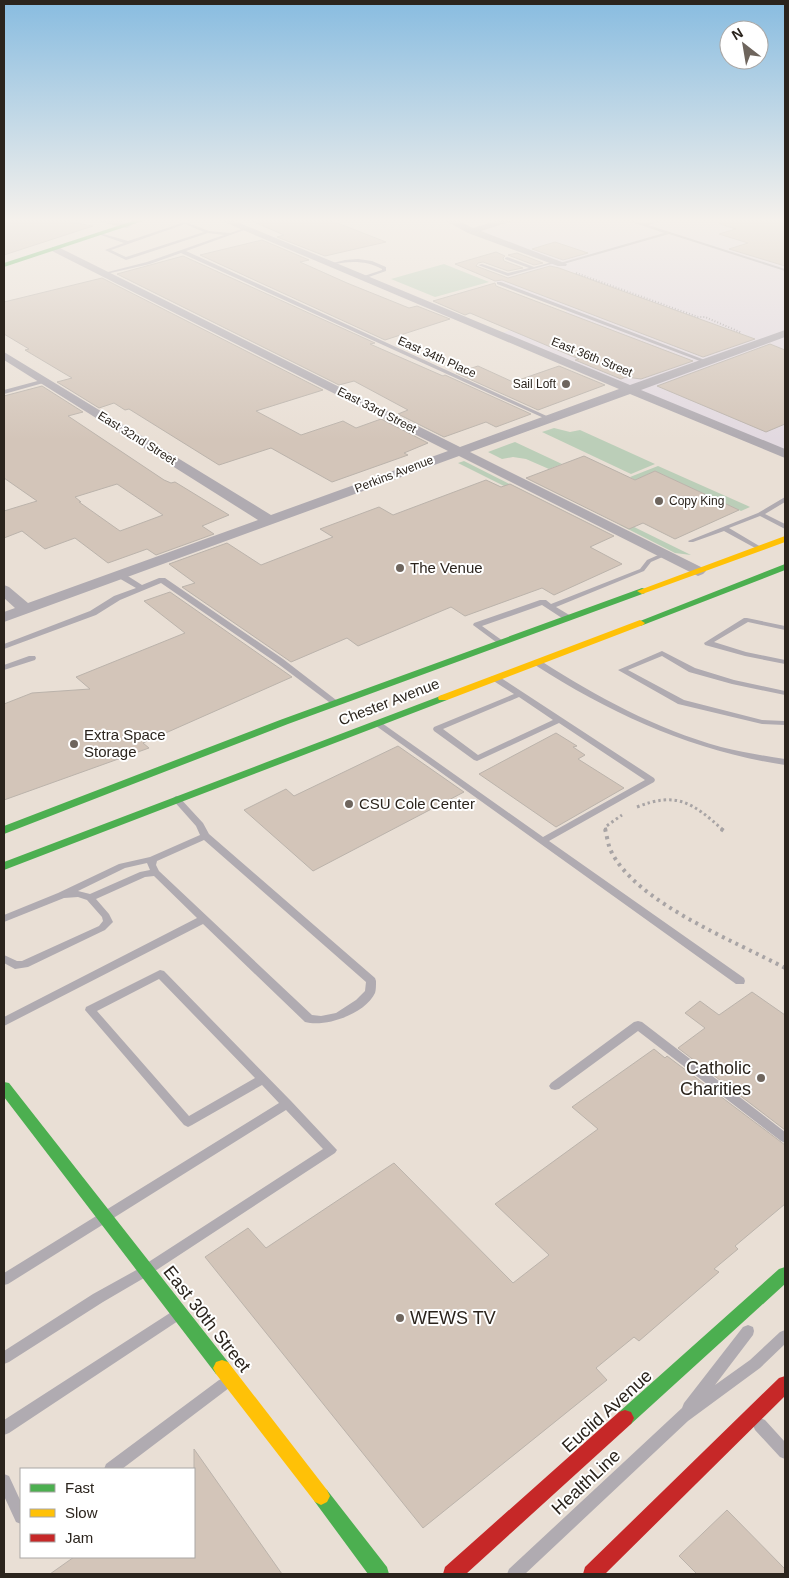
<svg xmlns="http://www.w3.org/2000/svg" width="789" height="1578" font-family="Helvetica,sans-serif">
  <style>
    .industrial { fill: #e2d9e0 }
    .green { fill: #bbceb8 }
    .building { fill: #d3c5b9; stroke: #bbb3ab; fill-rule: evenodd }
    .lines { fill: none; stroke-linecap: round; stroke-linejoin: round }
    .path-far2 { stroke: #a8a4a5; stroke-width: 2; stroke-dasharray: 1 2; stroke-linecap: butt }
    .path-far1 { stroke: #a8a4a5; stroke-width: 3; stroke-dasharray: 2.5 3; stroke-linecap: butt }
    .path { stroke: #a8a4a5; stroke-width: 4; stroke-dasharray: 3 4.5; stroke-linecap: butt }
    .lane { fill: #b0abb1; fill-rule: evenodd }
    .street { fill: #b0abb1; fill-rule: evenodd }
    .fast { fill: #4caf50; fill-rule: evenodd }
    .slow { fill: #ffc107; fill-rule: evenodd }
    .jam { fill: #c62828; fill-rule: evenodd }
    .poi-dot { fill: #6e655d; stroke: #fff; stroke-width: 2 }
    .labels { text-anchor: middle; stroke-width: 4; stroke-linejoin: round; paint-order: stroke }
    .far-street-label { font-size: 12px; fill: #2b241d; stroke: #fff }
    .far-poi-label { font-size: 12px; fill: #2b241d; stroke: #fff; text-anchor: end }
    .poi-label { font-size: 15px; fill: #2b241d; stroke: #fff; text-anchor: start }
    .street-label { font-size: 15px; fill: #2b241d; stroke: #fff }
    .near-poi-label { font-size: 18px; fill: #2b241d; stroke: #fff; text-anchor: end }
    .near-street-label { font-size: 18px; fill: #2b241d; stroke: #fff }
  </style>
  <rect width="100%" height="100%" fill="#e9dfd5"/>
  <path class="industrial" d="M515 219H785V454L499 334 570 310 493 281 555 263 471 231Z"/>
  <path class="green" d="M444 264 489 282 435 297 391 279Z
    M554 428 570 432 580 430 655 464 631 474 542 432Z
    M515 442 562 464 549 469 526 459 513 457 502 459 488 452Z
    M464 461 539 499 538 503 458 463Z
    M658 466 748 506 750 507 741 511 655 471 635 480 630 477Z
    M626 523 691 555 675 553 620 525Z"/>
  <path class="building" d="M4 219H52L93 226 4 255Z
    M247 219H327L386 242 325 256 277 237 284 235Z
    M721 219H785V266L729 249 748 243 719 234 736 229 720 224Z
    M262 240 309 260 300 262 347 283 409 308 417 306 450 319 385 340 200 255Z
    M555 242 588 253 563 260 532 249Z
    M496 252 505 256 503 258 504 261 523 268 508 271 483 262 478 263 476 266 508 278 550 266 559 268 755 339 703 357 502 280 495 281 455 264Z
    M517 253 543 263 534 265 508 255Z
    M183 256 375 343 370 344 443 376 445 375 531 414 496 427 486 422 444 437 398 414 408 410 354 381 339 385 117 274Z
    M102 278 323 390 256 411 301 435 343 421 356 428 381 419 428 443 404 453 408 455 332 482 271 448 219 465 129 409 125 410 114 403 99 408 57 382 72 378 25 350 29 349 4 334V302Z
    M495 283 496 286 693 361 641 379 626 377 621 379 575 360 579 359 470 313 465 315 433 301Z
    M770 344 785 350V424L766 432 657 386Z
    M478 366 513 382 559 366 605 385 538 410 456 373Z
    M42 386 83 412 68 416 164 480 171 483 175 482 229 515 202 526 214 534 156 555 147 549 108 563 75 538 45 549 22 531 4 538V511L37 501 4 478V396ZM117 484 163 515 120 531 79 502H81L75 497Z
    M584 456 635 480 655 471 739 510 675 539 643 523 629 529 526 478Z
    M486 480 501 487 510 484 614 536 590 547 622 564 554 595 542 588 465 616 451 607 358 646 347 638 291 662 182 587 195 583 169 564 227 543 261 565 333 537 320 529 379 507 393 515Z
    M170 592 292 677 143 743 149 748 4 800V704L32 693 90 689 76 677 185 633 144 601Z
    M556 733 577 746 573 747 585 755 578 759 624 788 556 827 479 774Z
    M398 746 464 792 313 871 244 810 286 789 294 796Z
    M752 992 785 1015V1130L678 1048 705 1028 685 1013 700 1001 719 1015Z
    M654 1049 665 1058 667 1056 785 1145V1204L735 1246 738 1249 714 1269 719 1272 639 1341 634 1337 596 1368 607 1380 423 1528 205 1257 248 1228 266 1248 394 1163 513 1283 549 1255 495 1204 598 1129 572 1107Z
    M194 1449 282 1574H50L74 1557H194Z
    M727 1510 785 1569V1574H697L679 1556Z"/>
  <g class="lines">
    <path class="path-far2" d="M576 273 698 317H705L742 333"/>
    <path class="path-far1" d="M637 807C677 791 693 803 723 830
      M606 830 605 827 622 815"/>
    <path class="path" d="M605 829C607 836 608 845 611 851 636 903 735 941 785 968
      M721 829 724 831"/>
    <path class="lane" d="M623 219C630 219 636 223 643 223 650 224 659 219 667 219L648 225 785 269V271L669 234 560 265V263L664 233Z
      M185 222 209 231 230 233 245 228 247 229 186 251 551 418 546 419 181 253 150 264 106 274 104 273 147 262 224 235 208 233 126 260 105 250 124 243 98 234 100 233 128 241ZM185 224 204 232 126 257 111 250Z
      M507 257 534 267 556 261 558 262 508 276 478 265 482 264 508 273 529 268 505 259V258Z
      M358 259 372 261 386 267V271L363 279 361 278V277L382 270V269C365 260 349 261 331 265L329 264 345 260Z
      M497 282H501L710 362 705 363 497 284Z
      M45 379 47 380V382L4 394V390Z
      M785 497V502L765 514 785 524V529L760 516 729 528 761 547V549H757L724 531 693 542H689L688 541 758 513Z
      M665 552 668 554 667 555 651 562 644 571 556 607 571 616V620H565L542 605 482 626 503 641 504 643 500 645 473 625 474 623 540 600H546L551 604 640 569 647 560Z
      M117 573H123L142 585 159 578H165L283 659 340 703 336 705H333L277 663 161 583 120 600 96 615 4 649V644L90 611 114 596 136 588 117 577Z
      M744 618H747L785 626V630L748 622 714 642 746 652 785 660V664L745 656 705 645 704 643Z
      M662 651 695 668 734 680 785 691V695L732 684 689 672 662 656 628 670 684 700 762 720 785 721V725L762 724 678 704 618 670Z
      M29 656H35L36 658 35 660 4 670V665Z
      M535 661H541C597 697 656 729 721 747 742 752 764 756 785 759V765C693 751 613 715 535 665L534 663Z
      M492 676H498L654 778 655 780 654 782 549 841 744 978 745 981 744 984H736L372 723 376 721H379L543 837 645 780 559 723 477 761 474 760 434 731 433 729 434 727 514 694 492 680 491 678ZM519 697 553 720 478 755 443 729Z
      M176 796 179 797 203 823 209 834 375 978 376 981C376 985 376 990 375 993 366 1013 326 1028 305 1022L203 924 4 1026V1017L197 918 154 876 145 877 96 899 109 914 113 922 105 930 28 967 15 969 4 963V955L17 961H22L99 926 103 921 102 917 87 900 78 897 64 898 4 922V915L58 893 119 864 150 857 200 835 196 826 172 799ZM204 840 366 982 365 991 356 1000 336 1013 321 1016 312 1015 159 871 156 865 157 861ZM147 863 150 870 140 872 90 894 78 891 125 868Z
      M160 970 164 971 291 1101 337 1150 335 1153 155 1271 151 1272 147 1271 145 1267 147 1263 323 1149 286 1110 8 1284 4 1285V1273L279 1103 262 1085 192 1125 188 1127 184 1125 85 1010 86 1007ZM159 979 255 1078 189 1116 97 1011Z
      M638 1021 642 1022 785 1132V1143L781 1141 638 1031 559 1089 555 1090 551 1089 549 1086 551 1083 634 1022Z
      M140 1268 144 1270 146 1274 144 1278 103 1302 9 1362 4 1364V1351L93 1294Z
      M173 1311 178 1313 179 1317 178 1321 9 1433 4 1435V1420Z
      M748 1325 753 1327 754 1331 753 1335 715 1385 750 1360 780 1332 785 1330V1344L760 1368 688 1421 525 1574H507L509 1569 682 1408 684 1403 743 1327Z
      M224 1378 229 1380 231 1384 229 1388 122 1469H104L106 1464 219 1380Z
      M760 1418 765 1420 785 1442V1459L780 1457 755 1430 753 1425 755 1420Z
      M4 1474 9 1476 21 1502V1524L16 1522 4 1496Z"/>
    <path class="street" d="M87 219H110L130 223 132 225 127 228Z
      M217 219H230L630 385 785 330V337L641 390 785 449V458L630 394 470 452 703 568 706 571 703 574 698 576 459 456 4 622V612L15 608 4 598V585L9 587 28 603 258 520 4 360V352L271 515 448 451 52 251V247H58L460 447 619 389Z
      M442 219H455L473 228 503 219H519L481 231 567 264 566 266H558L468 233Z"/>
    <path class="fast" d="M139 219H149L4 267V263Z
      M785 564V570L643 625 640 626 635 623Z
      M642 588 645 589V593L288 724 4 834V826L280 720Z
      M443 695 448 698 447 700 4 870V862Z
      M4 1082 9 1083 228 1362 231 1368 228 1374 222 1376 216 1374 4 1097Z
      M785 1267V1284L631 1424 625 1426 619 1424 616 1418 619 1412 779 1269Z
      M321 1487 327 1490 387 1567 389 1574H368L315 1502 312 1496 315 1490Z"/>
    <path class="slow" d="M785 536V542L645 593 642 594 637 591Z
      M640 620 645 623 643 625 447 700H439L438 698 439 696Z
      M222 1360 228 1362 327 1490 330 1496 327 1502 321 1505 315 1502 216 1374 213 1368 216 1362Z"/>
    <path class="jam" d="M785 1376V1396L605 1574H583L585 1567 779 1378Z
      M625 1410 631 1412 634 1418 631 1424 466 1574H443L445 1567 619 1412Z"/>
  </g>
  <linearGradient id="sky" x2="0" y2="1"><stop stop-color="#88bce0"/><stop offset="0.5" stop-color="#f5f1ec"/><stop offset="1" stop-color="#f5f1ec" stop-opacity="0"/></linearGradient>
  <rect width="789" height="440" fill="url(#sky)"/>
  <g class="poi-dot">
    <circle cx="566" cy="384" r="5"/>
    <circle cx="659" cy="501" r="5"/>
    <circle cx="400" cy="568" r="5"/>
    <circle cx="74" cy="744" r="5"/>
    <circle cx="349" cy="804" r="5"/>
    <circle cx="761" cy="1078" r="5"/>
    <circle cx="400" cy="1318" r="5"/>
  </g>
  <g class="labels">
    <g class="far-street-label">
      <text transform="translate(437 357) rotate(24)" y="4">East 34th Place</text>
      <text transform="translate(592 357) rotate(22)" y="4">East 36th Street</text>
      <text transform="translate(377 410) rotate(27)" y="4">East 33rd Street</text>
      <text transform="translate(137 438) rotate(32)" y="4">East 32nd Street</text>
      <text transform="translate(394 474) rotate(-21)" y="4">Perkins Avenue</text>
    </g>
    <g class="far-poi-label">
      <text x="556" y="388">Sail Loft</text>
      <text x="669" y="505" text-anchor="start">Copy King</text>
    </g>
    <g class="poi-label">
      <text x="410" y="573">The Venue</text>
      <text x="84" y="740">Extra Space<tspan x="84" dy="17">Storage</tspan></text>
      <text x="359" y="809">CSU Cole Center</text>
    </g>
    <g class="street-label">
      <text transform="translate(389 702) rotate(-21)" y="5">Chester Avenue</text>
    </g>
    <g class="near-poi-label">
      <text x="751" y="1074">Catholic<tspan x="751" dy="21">Charities</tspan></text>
      <text x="410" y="1324" text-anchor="start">WEWS TV</text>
    </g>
    <g class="near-street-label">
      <text transform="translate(207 1319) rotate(52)" y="6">East 30th Street</text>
      <text transform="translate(607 1411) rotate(-42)" y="6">Euclid Avenue</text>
      <text transform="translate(586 1482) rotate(-43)" y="6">HealthLine</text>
    </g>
  </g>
  <rect width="789" height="1578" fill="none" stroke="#2b241d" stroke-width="10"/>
  <rect x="20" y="1468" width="175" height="90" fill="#ffffff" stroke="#aaa7a5"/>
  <rect x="30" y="1484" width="25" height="8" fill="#4caf50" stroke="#aaa7a5"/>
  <text x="65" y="1493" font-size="15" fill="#2b241d">Fast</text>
  <rect x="30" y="1509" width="25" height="8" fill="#ffc107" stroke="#aaa7a5"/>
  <text x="65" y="1518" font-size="15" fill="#2b241d">Slow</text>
  <rect x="30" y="1534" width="25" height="8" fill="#c62828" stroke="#aaa7a5"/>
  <text x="65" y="1543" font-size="15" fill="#2b241d">Jam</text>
  <g transform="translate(744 45) rotate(329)"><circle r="24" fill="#ffffff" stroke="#aaa7a5"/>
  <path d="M0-4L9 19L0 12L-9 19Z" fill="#6e655d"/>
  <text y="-8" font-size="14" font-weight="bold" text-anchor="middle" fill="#2b241d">N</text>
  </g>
</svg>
